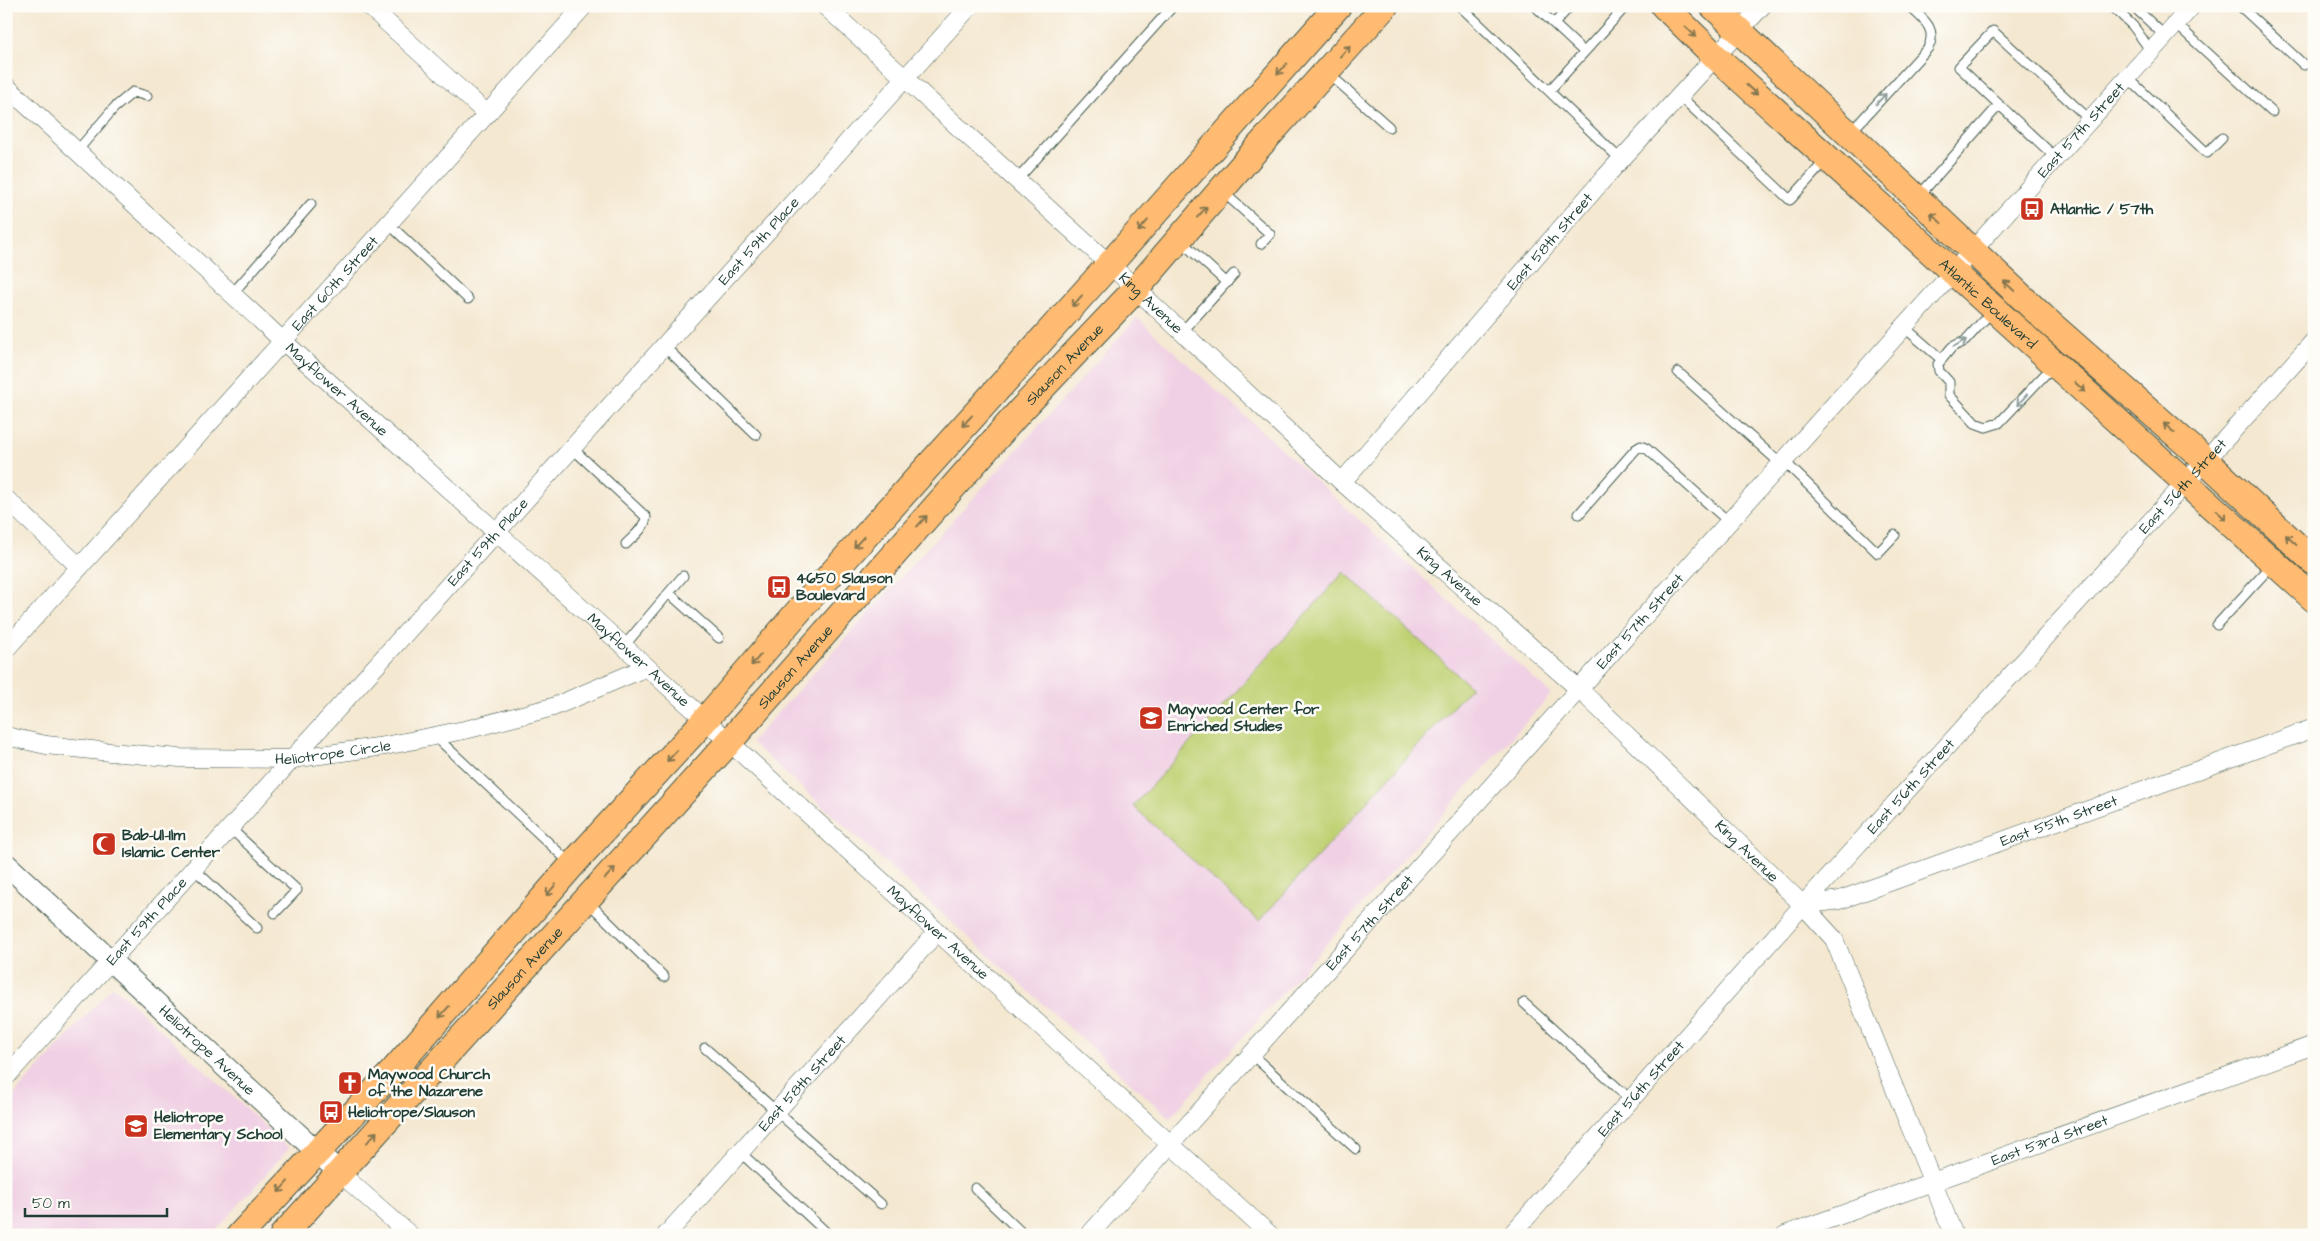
<svg xmlns="http://www.w3.org/2000/svg" width="2320" height="1241" font-family="'Architects Daughter',sans-serif">
  <style>
    .built { fill: #f0d0e4 }
    .green { fill: #c0d173; stroke: #708754 }
    .lines { fill: none; stroke-linecap: round; stroke-linejoin: round }
    .service-casing { stroke: #3f574c; stroke-width: 11 }
    .minor-casing { stroke: #3f574c; stroke-width: 19 }
    .tertiary-casing { stroke: #3f574c; stroke-width: 23 }
    .primary-casing { stroke: #3f574c; stroke-width: 28 }
    .service { stroke: #fff; stroke-width: 9 }
    .minor { stroke: #fff; stroke-width: 18 }
    .tertiary { stroke: #fff; stroke-width: 21 }
    .primary { stroke: #ffbb71; stroke-width: 26 }
    .oneway { stroke: #84764f }
    .oneway2 { stroke: #8f9e9a }
    .labels { text-anchor: middle; stroke-width: 5; stroke-linejoin: round; paint-order: stroke }
    .street-label { font-size: 15px; fill: #1f3d34; stroke: #fdfcf7 }
    .poi-label { font-size: 15px; font-weight: bold; fill: #1f3d34; stroke: #fdfcf7; text-anchor: start }
  </style>
  <rect width="100%" height="100%" fill="#fdfcf7"/>
  <filter id="ink" filterUnits="userSpaceOnUse"><feTurbulence type="fractalNoise" baseFrequency=".02" numOctaves="2"/><feDisplacementMap in="SourceGraphic" scale="10" xChannelSelector="R" yChannelSelector="G"/><feConvolveMatrix kernelMatrix="1 2 1 2 8 2 1 2 1" color-interpolation-filters="sRGB"/></filter>
  <filter id="wash" filterUnits="userSpaceOnUse"><feTurbulence type="fractalNoise" baseFrequency=".0096" numOctaves="4" result="noise"/><feDisplacementMap in="SourceGraphic" scale="20" xChannelSelector="R" yChannelSelector="G"/><feGaussianBlur stdDeviation="1.12" result="paint"/><feColorMatrix in="noise" values="0 0 0 0 0 0 0 0 0 0 0 0 0 0 0 0 0 1.4 0 .05"/><feComposite in="paint" operator="in"/></filter>
  <g filter="url(#wash)">
    <rect width="100%" height="100%" fill="#f4e8d1"/>
    <path class="built" d="M1137 318 1551 694 1170 1118 751 742Z
      M113 986 289 1148 212 1235H6V1104Z"/>
    <path class="green" d="M1344 572 1471 687 1259 921 1133 806Z"/>
  </g>
  <g filter="url(#ink)">
    <g class="lines">
      <defs>
        <path id="service" d="M1460 6 1621 160
          M1535 6 1554 24 1570 6
          M2112 6 2133 26 2151 51
          M2133 6 2165 36
          M2240 6 2304 65
          M1554 24 1584 52
          M2176 24 2272 112
          M1328 73 1389 127
          M2127 77 2207 153 2222 138
          M1549 91 1626 6
          M1680 96 1790 200 1826 160
          M1850 133 1928 48C1938 29 1923 19 1909 6
          M77 151 114 108 133 92 147 96
          M2055 157 1959 67 1993 31 2089 119
          M1017 180 1173 6
          M1223 192 1270 234 1261 244
          M1918 197 1999 105
          M389 224 468 299
          M1181 241 1227 283
          M232 294 311 204
          M1992 311 1965 341 1952 347 1938 364 1939 371 1949 382V395L1975 423 1986 427 1999 423 2053 366
          M1904 327 1941 359
          M1182 332 1234 274
          M664 346 756 435
          M1678 372 1781 464
          M572 448 646 517C645 528 633 537 626 544
          M1784 461 1878 553 1895 535
          M1579 514 1636 449 1641 446 1647 449 1729 522
          M669 593 719 638
          M2217 625 2272 565
          M624 646 683 576
          M435 736 570 863
          M230 828 297 890 275 913
          M194 869 257 928
          M588 902 664 977
          M1524 1003 1631 1100
          M705 1048 881 1204
          M1251 1054 1356 1149
          M740 1152 829 1235
          M975 1188 1024 1235"/>
        <g id="minor">
          <path d="M369 6 487 114"/>
          <path id="s1" d="M825 6 1118 272 1342 482 1579 689 1803 905 1834 939 1954 1235"/>
          <path id="s2" d="M6 86 283 341 647 667 1270 1235"/>
          <path id="s3" d="M1342 482 1606 176 1762 6"/>
          <path d="M6 499 80 567"/>
          <path id="s4" d="M6 649 584 6"/>
          <path id="s5" d="M6 736 46 745 110 752 180 758 292 759 385 746 469 729 553 707 647 667"/>
          <path id="s6" d="M1803 905 1840 900 2314 728"/>
          <path id="s7" d="M6 1077 970 6"/>
          <path d="M340 1173 410 1235"/>
          <path id="s8" d="M666 1235 937 932"/>
          <path id="s9" d="M1089 1235 2192 6"/>
          <path id="s10" d="M1511 1235 1803 905 2314 341"/>
          <path id="s11" d="M1785 1235 2314 1045"/>
        </g>
        <g id="tertiary">
          <path id="s12" d="M6 864 340 1173"/>
        </g>
        <g id="primary">
          <path id="s13" d="M1664 6 1716 57 2314 599"/>
          <path d="M1713 6 2045 319 2205 460 2314 562"/>
          <path d="M240 1235 394 1070 580 856 705 720 808 600 1109 265 1338 6"/>
          <path id="s14" d="M283 1235 729 742 1020 411 1136 289 1253 153 1385 6"/>
        </g>
      </defs>
      <use href="#service" class="service-casing"/>
      <use href="#minor" class="minor-casing"/>
      <use href="#tertiary" class="tertiary-casing"/>
      <use href="#primary" class="primary-casing"/>
      <use href="#service" class="service"/>
      <use href="#minor" class="minor"/>
      <use href="#tertiary" class="tertiary"/>
      <use href="#primary" class="primary"/>
    </g>
    <defs><path id="oneway-shaft" d="M-6 0H5M1.5-3L5.5 0L1.5 3" fill="none" stroke-width="1.6" stroke-linecap="round" stroke-linejoin="round" transform="scale(1.25)"/></defs>
    <g class="oneway">
      <use href="#oneway-shaft" transform="translate(1691 32) rotate(44)"/>
      <use href="#oneway-shaft" transform="translate(1345 51) rotate(-48)"/>
      <use href="#oneway-shaft" transform="translate(1282 69) rotate(132)"/>
      <use href="#oneway-shaft" transform="translate(1752 90) rotate(42)"/>
      <use href="#oneway-shaft" transform="translate(1202 212) rotate(-49)"/>
      <use href="#oneway-shaft" transform="translate(1936 218) rotate(-137)"/>
      <use href="#oneway-shaft" transform="translate(1143 226) rotate(131)"/>
      <use href="#oneway-shaft" transform="translate(2009 286) rotate(-137)"/>
      <use href="#oneway-shaft" transform="translate(1077 301) rotate(132)"/>
      <use href="#oneway-shaft" transform="translate(2080 387) rotate(42)"/>
      <use href="#oneway-shaft" transform="translate(967 421) rotate(132)"/>
      <use href="#oneway-shaft" transform="translate(2169 428) rotate(-139)"/>
      <use href="#oneway-shaft" transform="translate(2221 515) rotate(42)"/>
      <use href="#oneway-shaft" transform="translate(922 521) rotate(-48)"/>
      <use href="#oneway-shaft" transform="translate(2291 540) rotate(-137)"/>
      <use href="#oneway-shaft" transform="translate(859 542) rotate(132)"/>
      <use href="#oneway-shaft" transform="translate(756 660) rotate(131)"/>
      <use href="#oneway-shaft" transform="translate(672 756) rotate(133)"/>
      <use href="#oneway-shaft" transform="translate(610 873) rotate(-48)"/>
      <use href="#oneway-shaft" transform="translate(551 890) rotate(131)"/>
      <use href="#oneway-shaft" transform="translate(444 1012) rotate(131)"/>
      <use href="#oneway-shaft" transform="translate(372 1137) rotate(-48)"/>
      <use href="#oneway-shaft" transform="translate(283 1187) rotate(132)"/>
    </g>
    <g class="oneway2">
      <use href="#oneway-shaft" transform="translate(1881 99) rotate(-47)"/>
      <use href="#oneway-shaft" transform="translate(1960 343) rotate(-30)"/>
      <use href="#oneway-shaft" transform="translate(2022 400) rotate(132)"/>
    </g>
  </g>
  <defs>
    <symbol id="bus-square" viewBox="-11 -11 22 22"><rect x="-9" y="-9" width="18" height="18" rx="4" fill="#c8321e" stroke="#fdfcf7"/><path d="M-5-6H5V4H4V6H2V4H-2V6H-4V4H-5ZM-3.5-4V0h7V-4ZM-3.5 1.2v1.5H-2V1.2ZM2 1.2v1.5H3.5V1.2Z" fill="#fff"/></symbol>
    <symbol id="school-square" viewBox="-11 -11 22 22"><rect x="-9" y="-9" width="18" height="18" rx="4" fill="#c8321e" stroke="#fdfcf7"/><path d="M0-5L7-2L0 1L-7-2ZM-4 1L0 2.5L4 1V4Q0 6-4 4Z" fill="#fff"/></symbol>
    <symbol id="mosque-square" viewBox="-11 -11 22 22"><rect x="-9" y="-9" width="18" height="18" rx="4" fill="#c8321e" stroke="#fdfcf7"/><path d="M3.5-4.9A6 6 0 1 0 3.5 4.9A5 5 0 1 1 3.5-4.9Z" fill="#fff"/></symbol>
    <symbol id="church-square" viewBox="-11 -11 22 22"><rect x="-9" y="-9" width="18" height="18" rx="4" fill="#c8321e" stroke="#fdfcf7"/><path d="M-1.2-6h2.4v3.5h3.3v2.4h-3.3V6h-2.4V-.1h-3.3v-2.4h3.3Z" fill="#fff"/></symbol>
  </defs>
  <g fill-rule="evenodd">
    <use href="#bus-square" x="2018" y="195" width="28" height="28"/>
    <use href="#bus-square" x="765" y="573" width="28" height="28"/>
    <use href="#school-square" x="1137" y="704" width="28" height="28"/>
    <use href="#mosque-square" x="90" y="830" width="28" height="28"/>
    <use href="#church-square" x="336" y="1069" width="28" height="28"/>
    <use href="#bus-square" x="317" y="1098" width="28" height="28"/>
    <use href="#school-square" x="122" y="1112" width="28" height="28"/>
  </g>
  <g class="labels">
    <g class="street-label">
      <text dy="5" stroke="none"><textPath href="#s9" startOffset="1485">East 57th Street</textPath></text>
      <text dy="5" stroke="none"><textPath href="#s7" startOffset="1125">East 59th Place</textPath></text>
      <text dy="5" stroke="none"><textPath href="#s3" startOffset="318">East 58th Street</textPath></text>
      <text dy="5" stroke="none"><textPath href="#s4" startOffset="492">East 60th Street</textPath></text>
      <text dy="5" stroke="none"><textPath href="#s13" startOffset="440">Atlantic Boulevard</textPath></text>
      <text dy="5" stroke="none"><textPath href="#s1" startOffset="441">King Avenue</textPath></text>
      <text dy="5" stroke="none"><textPath href="#s14" startOffset="1170">Slauson Avenue</textPath></text>
      <text dy="5" stroke="none"><textPath href="#s2" startOffset="449">Mayflower Avenue</textPath></text>
      <text dy="5" stroke="none"><textPath href="#s10" startOffset="1006">East 56th Street</textPath></text>
      <text dy="5" stroke="none"><textPath href="#s7" startOffset="720">East 59th Place</textPath></text>
      <text dy="5" stroke="none"><textPath href="#s1" startOffset="846">King Avenue</textPath></text>
      <text dy="5" stroke="none"><textPath href="#s9" startOffset="825">East 57th Street</textPath></text>
      <text dy="5" stroke="none"><textPath href="#s2" startOffset="854">Mayflower Avenue</textPath></text>
      <text dy="5" stroke="none"><textPath href="#s14" startOffset="765">Slauson Avenue</textPath></text>
      <text dy="5" stroke="none"><textPath href="#s5" startOffset="329">Heliotrope Circle</textPath></text>
      <text dy="5" stroke="none"><textPath href="#s10" startOffset="601">East 56th Street</textPath></text>
      <text dy="5" stroke="none"><textPath href="#s6" startOffset="270">East 55th Street</textPath></text>
      <text dy="5" stroke="none"><textPath href="#s1" startOffset="1251">King Avenue</textPath></text>
      <text dy="5" stroke="none"><textPath href="#s7" startOffset="210">East 59th Place</textPath></text>
      <text dy="5" stroke="none"><textPath href="#s9" startOffset="420">East 57th Street</textPath></text>
      <text dy="5" stroke="none"><textPath href="#s2" startOffset="1259">Mayflower Avenue</textPath></text>
      <text dy="5" stroke="none"><textPath href="#s14" startOffset="360">Slauson Avenue</textPath></text>
      <text dy="5" stroke="none"><textPath href="#s12" startOffset="274">Heliotrope Avenue</textPath></text>
      <text dy="5" stroke="none"><textPath href="#s8" startOffset="204">East 58th Street</textPath></text>
      <text dy="5" stroke="none"><textPath href="#s10" startOffset="196">East 56th Street</textPath></text>
      <text dy="5" stroke="none"><textPath href="#s11" startOffset="281">East 53rd Street</textPath></text>
    </g>
    <g class="poi-label">
      <text x="2050" y="214">Atlantic / 57th</text>
      <text x="796" y="583">4650 Slauson<tspan x="796" dy="17">Boulevard</tspan></text>
      <text x="1168" y="714">Maywood Center for<tspan x="1168" dy="17">Enriched Studies</tspan></text>
      <text x="122" y="840">Bab-Ul-Ilm<tspan x="122" dy="17">Islamic Center</tspan></text>
      <text x="368" y="1079">Maywood Church<tspan x="368" dy="17">of the Nazarene</tspan></text>
      <text x="348" y="1117">Heliotrope/Slauson</text>
      <text x="154" y="1122">Heliotrope<tspan x="154" dy="17">Elementary School</tspan></text>
    </g>
  </g>
  <rect width="2320" height="1241" fill="none" stroke="#fdfcf7" stroke-width="25"/>
  <path d="M25 1208v8h142v-8" fill="none" stroke="#1f3d34" stroke-width="2.5"/>
  <text x="32" y="1208" font-size="15" fill="#1f3d34" stroke="#fdfcf7" stroke-width="4" paint-order="stroke">50 m</text>
</svg>
